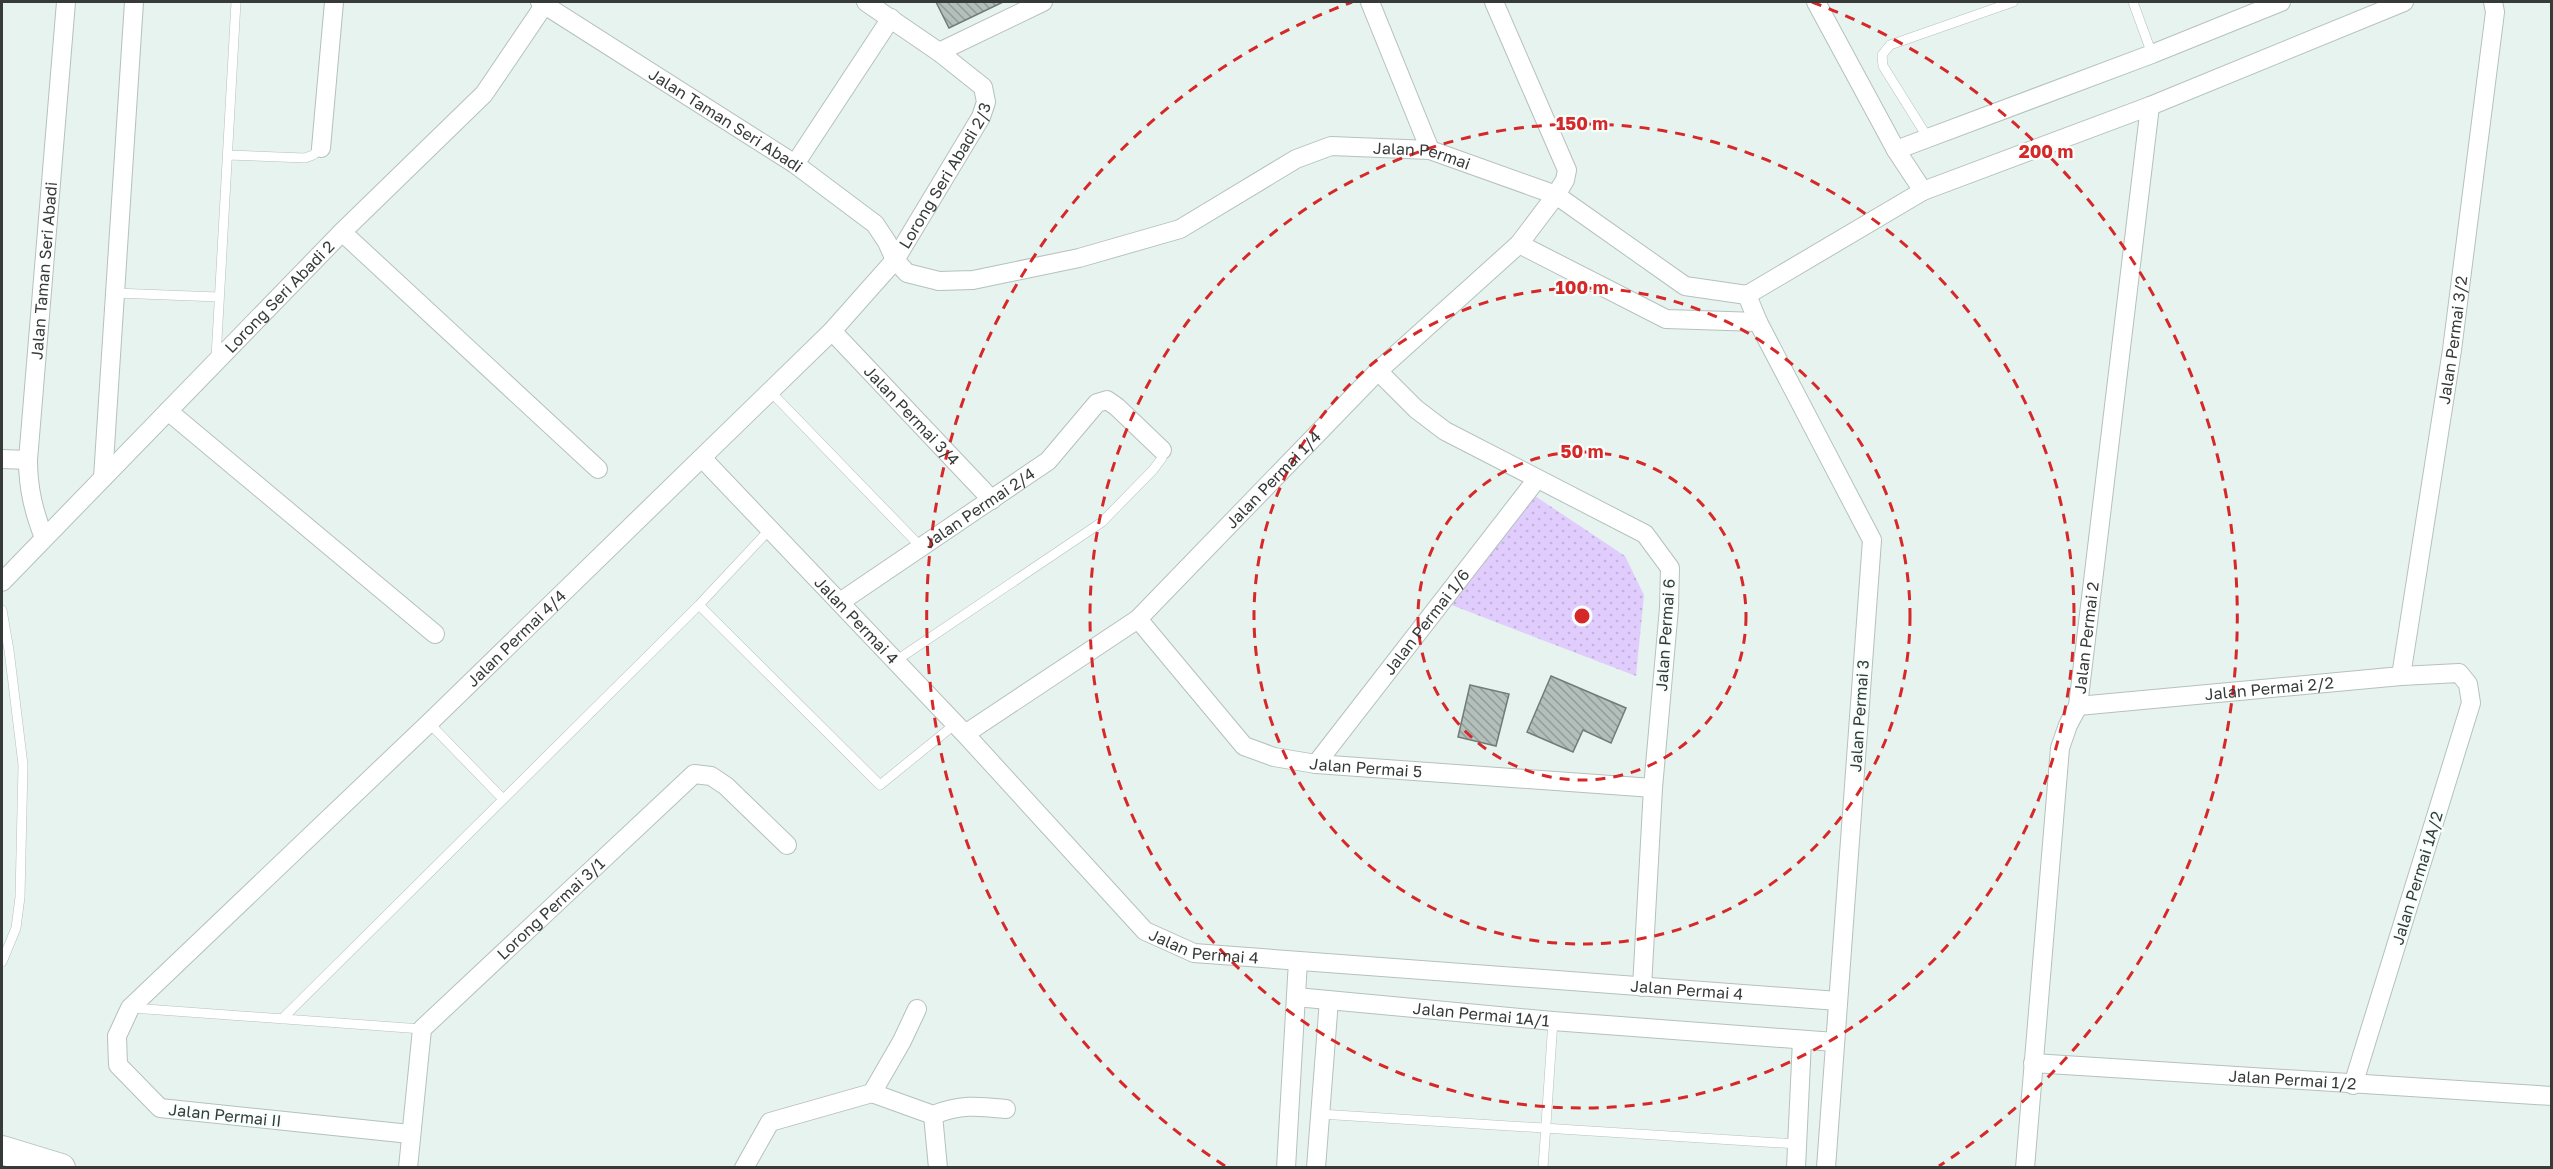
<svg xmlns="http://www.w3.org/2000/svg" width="2553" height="1169" font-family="'Golos Text',sans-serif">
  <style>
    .park { fill: url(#park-dots) }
    .building { fill: url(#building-back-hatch); stroke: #707c78; stroke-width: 1.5 }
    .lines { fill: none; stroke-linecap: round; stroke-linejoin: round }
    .lane-casing { stroke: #b5c1bd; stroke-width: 10 }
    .street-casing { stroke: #b5c1bd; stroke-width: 20 }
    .primary-casing { stroke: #b5c1bd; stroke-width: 30 }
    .lane { stroke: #fff; stroke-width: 9 }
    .street { stroke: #fff; stroke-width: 18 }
    .primary { stroke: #fff; stroke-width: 28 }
    .ring { fill: none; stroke: #d62828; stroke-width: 3; stroke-dasharray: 10 8 }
    .labels { text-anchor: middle; stroke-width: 4.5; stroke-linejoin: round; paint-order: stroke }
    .street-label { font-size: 16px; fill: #363b39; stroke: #f7fffc }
    .centre { fill: #d62828; stroke: #f7fffc; stroke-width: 3 }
    .ring-label { font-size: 18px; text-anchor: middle; font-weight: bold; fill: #d62828; stroke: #f7fffc; stroke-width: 4.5; stroke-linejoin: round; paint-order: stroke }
  </style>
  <defs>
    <pattern id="park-dots" width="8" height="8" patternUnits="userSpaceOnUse" patternTransform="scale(1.5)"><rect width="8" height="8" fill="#e1cdfd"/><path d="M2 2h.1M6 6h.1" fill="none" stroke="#c2b1da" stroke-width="1.8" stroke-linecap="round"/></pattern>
    <pattern id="building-back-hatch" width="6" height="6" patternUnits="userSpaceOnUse" patternTransform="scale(1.5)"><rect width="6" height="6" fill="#b2bfba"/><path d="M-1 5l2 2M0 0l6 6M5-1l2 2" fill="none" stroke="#929c98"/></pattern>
  </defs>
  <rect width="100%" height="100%" fill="#e6f3ee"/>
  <path class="park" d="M1535 496 1625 556 1644 595 1636 676 1449 604Z"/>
  <path class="building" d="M936 2H1003L949 28Z
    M1551 676 1626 708 1611 743 1583 730 1573 752 1527 732Z
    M1470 685 1509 694 1496 746 1458 737Z"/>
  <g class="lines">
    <defs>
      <path id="lane" d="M2133 2 2152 54
        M1928 138 1883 66 1882 55 1890 45 2013 2
        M228 155 305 158 313 155 321 148
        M115 293 218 297
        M216 358 236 2
        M769 390 921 547
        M699 605 880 785 954 725
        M2 610 9 650 23 765 20 897 16 928 2 962
        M894 662 1102 522 1153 470 1162 458V450
        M429 723 503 799
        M132 1008 422 1029
        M282 1019 699 605 771 528
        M1320 1114 1797 1144
        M1543 1168 1553 1021"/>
      <g id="street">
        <path id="s1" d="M540 2 795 164 875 224 887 242 895 260 907 273 939 281 973 280 1079 258 1180 229 1296 159 1331 146 1430 150 1556 195 1685 286 1747 295 1923 191 2150 106 2404 2"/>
        <path d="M1370 2 1430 150"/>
        <path d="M1816 2 1896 150 1923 191"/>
        <path d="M939 52 1043 2"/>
        <path d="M321 148 334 2"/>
        <path d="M1896 150 2152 54 2281 2"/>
        <path d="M795 164 891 18"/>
        <path d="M342 232 598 469"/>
        <path d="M1519 244 1666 319 1758 322"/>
        <path d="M1747 295 1758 322 1872 540 1826 1168"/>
        <path id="s2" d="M832 331 992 500"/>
        <path d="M1378 371 1416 409 1445 431 1645 534 1670 568 1669 608 1653 788 1642 987"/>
        <path d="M168 411 435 634"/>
        <path id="s3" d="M702 458 965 734 1145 931 1194 953 1838 1001"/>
        <path d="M2 459 28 460"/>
        <path d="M103 478 134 2"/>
        <path id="s4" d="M44 538C34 512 28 489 28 460L66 2"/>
        <path id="s5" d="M2 582 342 232 484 94 545 4"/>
        <path id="s6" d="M840 602 1048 461 1097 403 1107 400 1117 407 1162 450"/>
        <path id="s7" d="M1138 619 1244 746 1274 757 1316 764 1653 788"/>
        <path id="s8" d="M2401 676 2452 350 2495 12 2493 2"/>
        <path id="s9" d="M2078 706 2401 676 2459 673 2468 684 2471 703 2353 1085"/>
        <path id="s10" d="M965 734 1138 619 1378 371 1519 244 1556 195 1565 180 1567 170 1494 2"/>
        <path id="s11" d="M1316 764 1537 479"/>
        <path id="s12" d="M1296 997 1553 1021 1835 1042"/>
        <path id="s13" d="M2033 1063 2552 1096"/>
        <path d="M872 1093 933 1115C961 1104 977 1106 1006 1109"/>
        <path d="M933 1115 938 1168"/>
        <path id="s14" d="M410 1134 160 1108 118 1065 117 1036 130 1008 429 723 832 331 895 260 981 117 986 102 983 87 939 52 866 2"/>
        <path id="s15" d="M408 1168 422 1029 694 774 711 776 726 786 787 845"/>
        <path d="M744 1168 770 1122 872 1093 902 1041 917 1009"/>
        <path d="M1286 1168 1298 961"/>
        <path d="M1316 1168 1329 1000"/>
        <path d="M1796 1168 1802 1040"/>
        <path id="s16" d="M2025 1168 2060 748 2068 725 2078 706 2150 106"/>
      </g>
      <path id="primary" d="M2 1150 61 1168"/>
    </defs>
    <use href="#lane" class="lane-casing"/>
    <use href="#street" class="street-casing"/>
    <use href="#primary" class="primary-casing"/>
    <use href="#lane" class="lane"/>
    <use href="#street" class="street"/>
    <use href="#primary" class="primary"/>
  </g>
  <g class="ring">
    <circle cx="1582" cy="616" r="164"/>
    <circle cx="1582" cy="616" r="328"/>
    <circle cx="1582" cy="616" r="492"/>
    <path d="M1225 1166A656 656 0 0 1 1352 2M1812 2A656 656 0 0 1 1939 1166"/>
  </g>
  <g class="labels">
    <g class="street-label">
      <text dy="6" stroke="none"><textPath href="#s1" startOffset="220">Jalan Taman Seri Abadi</textPath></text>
      <text dy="6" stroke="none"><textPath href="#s1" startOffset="1006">Jalan Permai</textPath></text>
      <text dy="6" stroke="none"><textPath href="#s14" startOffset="1540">Lorong Seri Abadi 2/3</textPath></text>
      <text dy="6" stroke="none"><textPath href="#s4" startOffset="270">Jalan Taman Seri Abadi</textPath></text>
      <text dy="6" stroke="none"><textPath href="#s5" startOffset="398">Lorong Seri Abadi 2</textPath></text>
      <text dy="6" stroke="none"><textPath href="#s8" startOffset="340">Jalan Permai 3/2</textPath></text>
      <text dy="6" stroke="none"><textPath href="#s2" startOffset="116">Jalan Permai 3/4</textPath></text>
      <text dy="6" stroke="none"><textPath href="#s10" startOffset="402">Jalan Permai 1/4</textPath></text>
      <text dy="6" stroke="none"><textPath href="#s6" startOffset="168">Jalan Permai 2/4</textPath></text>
      <text dy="6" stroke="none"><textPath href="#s3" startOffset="224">Jalan Permai 4</textPath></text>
      <text dy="6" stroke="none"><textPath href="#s11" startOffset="180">Jalan Permai 1/6</textPath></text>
      <text transform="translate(1665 635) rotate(-86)" y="6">Jalan Permai 6</text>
      <text dy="6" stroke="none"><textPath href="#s14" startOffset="906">Jalan Permai 4/4</textPath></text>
      <text dy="6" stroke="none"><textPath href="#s16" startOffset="536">Jalan Permai 2</textPath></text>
      <text dy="6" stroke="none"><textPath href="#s9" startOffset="192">Jalan Permai 2/2</textPath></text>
      <text transform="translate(1859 716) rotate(-86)" y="6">Jalan Permai 3</text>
      <text dy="6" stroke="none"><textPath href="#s7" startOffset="290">Jalan Permai 5</textPath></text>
      <text transform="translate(2417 878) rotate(-73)" y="6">Jalan Permai 1A/2</text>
      <text dy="6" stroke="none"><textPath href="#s15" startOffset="316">Lorong Permai 3/1</textPath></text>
      <text dy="6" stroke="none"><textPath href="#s3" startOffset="710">Jalan Permai 4</textPath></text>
      <text dy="6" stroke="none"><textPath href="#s3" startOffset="1196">Jalan Permai 4</textPath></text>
      <text dy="6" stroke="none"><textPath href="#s12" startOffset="186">Jalan Permai 1A/1</textPath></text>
      <text dy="6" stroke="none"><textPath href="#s13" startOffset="260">Jalan Permai 1/2</textPath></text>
      <text transform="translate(225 1115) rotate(6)" y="6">Jalan Permai II</text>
    </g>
  </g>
  <circle cx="1582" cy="616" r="9" class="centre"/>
  <g class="ring-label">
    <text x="1582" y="130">150 m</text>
    <text x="2046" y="158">200 m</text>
    <text x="1582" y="294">100 m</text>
    <text x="1582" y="458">50 m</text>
  </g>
  <rect width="2553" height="1169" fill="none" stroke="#363b39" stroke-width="6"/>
</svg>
